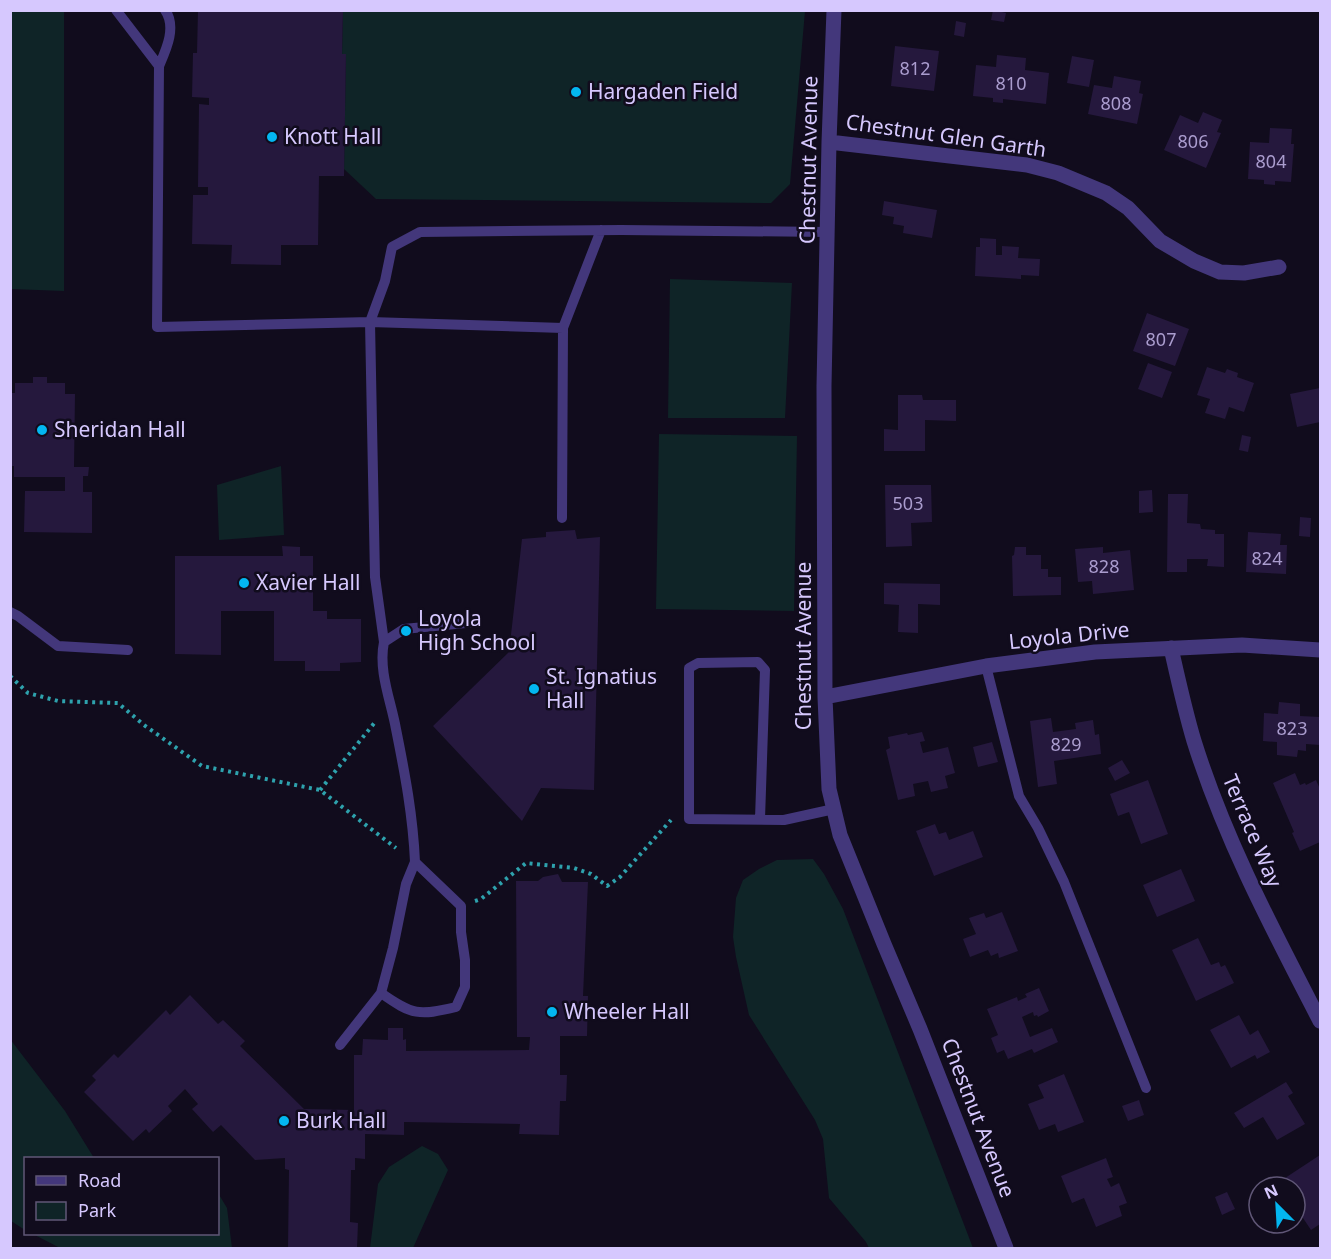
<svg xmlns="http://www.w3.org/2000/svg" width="1331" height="1259" font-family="'Noto Sans',sans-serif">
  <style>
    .green { fill: #0f2427 }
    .building { fill: #25183d }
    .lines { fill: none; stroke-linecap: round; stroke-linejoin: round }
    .path { stroke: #2ea2ad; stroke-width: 4; stroke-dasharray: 3 4.5; stroke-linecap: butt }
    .service { stroke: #43377b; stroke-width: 10 }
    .minor { stroke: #43377b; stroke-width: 15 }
    .poi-dot { fill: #03b6f0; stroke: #110c1d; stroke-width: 2 }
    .labels { text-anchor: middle; stroke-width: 5; stroke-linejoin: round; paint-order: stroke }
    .number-label { font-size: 18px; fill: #aa9cce }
    .poi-label { font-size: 21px; fill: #d6c8fe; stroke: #110c1d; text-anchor: start }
    .street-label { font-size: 21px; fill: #d6c8fe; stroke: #110c1d }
  </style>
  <rect width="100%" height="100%" fill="#110c1d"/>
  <path class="green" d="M11 10 64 11V291L11 289Z
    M343 11H805L790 184 771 203 376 199 344 169 346 54H342Z
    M670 279 792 283 785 418H668Z
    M659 434 797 436 794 611 656 609Z
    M281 466 284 535 219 540 217 485Z
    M813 859 824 874 843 909 973 1248H869L866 1242 829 1198 823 1139 815 1120 749 1015 736 957 733 937 736 898 743 880 759 869 777 860Z
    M10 1039 65 1111 94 1158H26L25 1230 11 1221Z
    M422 1146 438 1154 448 1170 413 1248H370L378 1184 389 1167Z
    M218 1193 227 1208 232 1248H60L33 1234H218Z"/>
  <path class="building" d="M198 10H343L342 54H346L344 176H319L318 245H281V265L231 264 232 245 192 244 193 195H208V187H198L199 104 209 105V98L192 97 193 53H197Z
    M993 10 1006 13 1004 22 991 20Z
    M956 21 966 23 964 37 954 35Z
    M895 46 939 51 934 91 891 86Z
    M997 55 1026 58 1025 70 1049 73 1046 104 1003 99V103L993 102V98L973 96 976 65 996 67Z
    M1072 56 1094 60 1089 87 1067 83Z
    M1114 76 1141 81 1139 93 1143 94 1137 124 1088 114 1094 85 1112 88Z
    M1203 112 1222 120 1217 132 1221 133 1206 168 1164 150 1180 115 1198 123Z
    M1270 128 1292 129 1291 144H1294L1291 182 1275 181V185L1264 184V180L1248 179 1250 142 1269 143Z
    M884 201 937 210 932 238 903 233 904 226 893 224 894 217 882 215Z
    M980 238 996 239V255H1002V246L1019 247 1018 258 1040 259 1039 276 1021 275V279L975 276 976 247H980Z
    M1147 313 1189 329 1175 366 1133 351Z
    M1148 363 1172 372 1162 398 1138 389Z
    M1207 367 1225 373 1227 369 1238 373 1237 377 1254 383 1244 412 1229 407 1225 419 1205 413 1210 399 1197 395Z
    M33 377H47V383H65V394H75L74 467H89L88 476H83V492H92V533L24 532 25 491H65V477H14V466H10V393H15V383H33Z
    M1320 388V422L1297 427 1290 394Z
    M898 395H922L923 400H956V421L925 420V451H884V429L898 430Z
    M1242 435 1251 437 1248 452 1239 450Z
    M885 485H931L932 522 911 523 912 546 886 547Z
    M1152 490 1153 512 1139 513V491Z
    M1168 494H1188L1187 523 1200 524 1201 529 1215 530V534H1224V567L1207 566 1208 559H1187V572H1167Z
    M1300 517 1311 518 1310 537 1299 536Z
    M575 530 577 539 600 537 594 790 541 788 522 821 433 726 509 652 522 539 546 537V532Z
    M1248 532 1281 534 1280 545H1287L1286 574 1246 572Z
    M282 546 300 547V556H313V611H327V619H361V662L340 663V671H305V661H274V611H221V655L175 654V556H283Z
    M1015 547H1026V555H1041V569H1048V577H1061V595L1013 596 1012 556 1014 555Z
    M1103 547V553L1130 550 1134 590 1093 594 1092 581 1078 582 1075 549Z
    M884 583 940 584V605L918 604V633L898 632 899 605 884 604Z
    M1279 702 1300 704V716L1320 717V745L1306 744V751L1298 750 1297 757 1277 755V742L1263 741 1264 713 1278 714Z
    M1051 718 1053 732 1076 729 1075 723 1093 720 1095 735 1099 734 1101 754 1054 761 1057 784 1038 787 1030 721Z
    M922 732 925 741 920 742 923 753 948 747 955 773 945 776 948 788 931 792 928 781 913 784 915 796 898 800 886 750 890 748 888 737 907 733 908 735Z
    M992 742 998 762 978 767 973 747Z
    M1122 760 1130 773 1115 781 1108 768Z
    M1295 773 1300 785 1305 783 1306 785 1316 780 1320 789V842L1300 851 1292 833 1294 832 1273 783Z
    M1148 780 1168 834 1141 844 1129 812 1118 816 1110 794Z
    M935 824 939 834 946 832 949 840 973 831 983 857 934 876 916 831Z
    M1181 869 1195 901 1157 917 1143 885Z
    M558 874 562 882H588L583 996H588L587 1036H560V1075H567L566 1101H560L559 1135 519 1134 520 1124 404 1122V1135L365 1134V1159L355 1158V1170H351L350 1222 358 1223 357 1248H288L289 1170 285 1169V1158L255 1160 221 1125 213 1132 192 1109 198 1104 185 1089 168 1106 172 1111 149 1133 146 1129 133 1141 84 1092 96 1080 92 1076 114 1054 118 1058 166 1010 170 1015 190 995 218 1024 223 1020 245 1041 240 1046 304 1109 354 1110V1055H362L363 1039 388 1040V1028H403V1040L406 1039V1051L529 1050 530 1037H517L516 881H538L543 877Z
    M1002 912 1018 951 999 958 998 953 991 956 988 950 970 957 963 939 976 934 969 918 984 913 986 918Z
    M1198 938 1211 965 1219 962 1221 967 1225 965 1234 983 1196 1001 1172 950Z
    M1039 988 1049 1011 1038 1017 1037 1015 1034 1016 1033 1012 1022 1017 1030 1037 1052 1028 1058 1042 1034 1053 1032 1049 1008 1059 1004 1050 997 1053 991 1038 998 1035 987 1009 1017 997 1018 1001 1027 997 1025 994Z
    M1239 1015 1250 1035 1258 1030 1270 1052 1257 1059 1255 1055 1231 1068 1210 1030Z
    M1064 1074 1084 1122 1058 1132 1055 1124 1039 1130 1028 1104 1044 1098 1038 1085Z
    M1286 1082 1293 1093 1288 1096 1305 1124 1277 1140 1263 1117 1244 1128 1234 1113Z
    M1139 1100 1144 1115 1128 1121 1122 1106Z
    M1320 1155V1224L1311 1230 1295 1206V1187H1282L1279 1182Z
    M1106 1158 1113 1177 1107 1179 1111 1187 1119 1183 1127 1203 1119 1206 1122 1216 1096 1227 1084 1198 1072 1203 1061 1176Z
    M1227 1192 1235 1209 1222 1215 1215 1197Z"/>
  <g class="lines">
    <path class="path" d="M10 676 28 693 58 701 118 703 144 725 202 766 320 790 396 848
      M320 790 376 721
      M475 901 481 899 526 863 574 868 591 874 607 886 620 877 671 820"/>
    <path class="service" d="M116 10 159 66 157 327 370 322 563 328
      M159 66C166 50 177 27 165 10
      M562 518 563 328 601 230
      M10 612 18 616 58 646 128 650
      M384 642 375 577 370 322 385 281 392 247 420 232 621 230 828 232
      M986 666 1019 796 1038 828 1064 882 1146 1088
      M760 819 765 670 758 662 698 663 689 668V819L784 820 834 809
      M415 862 461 906V932L465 960V987L456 1007C419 1016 412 1015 381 993L393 948 406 884Z
      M415 862C413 816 405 774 396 729 391 701 378 671 384 642L404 629 476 622
      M340 1045 381 993"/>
    <path class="minor" d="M834 10 829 142 824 386 825 697 829 789 840 835 884 944 920 1029 1006 1248
      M829 142 1027 165 1058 173 1106 193 1128 208 1160 241 1194 261 1220 272 1244 273 1279 267
      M1171 648C1178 679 1185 711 1194 741 1225 840 1273 930 1320 1021
      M825 697 986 666 1095 652 1242 645 1320 650"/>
  </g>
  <g class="poi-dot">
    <circle cx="576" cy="92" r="6"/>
    <circle cx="272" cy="137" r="6"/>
    <circle cx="42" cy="430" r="6"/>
    <circle cx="244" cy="583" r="6"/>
    <circle cx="406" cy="631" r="6"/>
    <circle cx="534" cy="689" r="6"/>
    <circle cx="552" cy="1012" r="6"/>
    <circle cx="284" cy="1121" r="6"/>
  </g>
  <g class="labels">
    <g class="number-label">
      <text x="915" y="75">812</text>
      <text x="1011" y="90">810</text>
      <text x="1116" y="110">808</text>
      <text x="1193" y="148">806</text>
      <text x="1271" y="168">804</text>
      <text x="1161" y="346">807</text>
      <text x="908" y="510">503</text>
      <text x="1267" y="565">824</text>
      <text x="1104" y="573">828</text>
      <text x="1292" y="735">823</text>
      <text x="1066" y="751">829</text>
    </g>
    <g class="poi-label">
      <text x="588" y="99">Hargaden Field</text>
      <text x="284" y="144">Knott Hall</text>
      <text x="54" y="437">Sheridan Hall</text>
      <text x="256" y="590">Xavier Hall</text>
      <text x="418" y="626">Loyola<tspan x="418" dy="24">High School</tspan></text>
      <text x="546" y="684">St. Ignatius<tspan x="546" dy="24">Hall</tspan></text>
      <text x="564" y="1019">Wheeler Hall</text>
      <text x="296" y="1128">Burk Hall</text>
    </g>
    <g class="street-label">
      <text transform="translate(946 136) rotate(8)" y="7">Chestnut Glen Garth</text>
      <text transform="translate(809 160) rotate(-89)" y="7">Chestnut Avenue</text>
      <text transform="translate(1069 636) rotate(-6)" y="7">Loyola Drive</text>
      <text transform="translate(804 646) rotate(-90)" y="7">Chestnut Avenue</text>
      <text transform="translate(1252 831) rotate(67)" y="7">Terrace Way</text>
      <text transform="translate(978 1118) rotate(69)" y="7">Chestnut Avenue</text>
    </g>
  </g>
  <rect width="1331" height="1259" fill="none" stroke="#d6c8fe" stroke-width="24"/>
  <rect x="24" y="1157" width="195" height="78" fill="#110c1d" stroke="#605777" stroke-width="1.5"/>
  <rect x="36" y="1176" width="30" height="9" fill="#43377b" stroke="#605777" stroke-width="1.5"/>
  <text x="78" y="1187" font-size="18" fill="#d6c8fe">Road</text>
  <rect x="36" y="1202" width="30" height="18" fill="#0f2427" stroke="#605777" stroke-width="1.5"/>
  <text x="78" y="1217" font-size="18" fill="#d6c8fe">Park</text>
  <g transform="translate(1277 1205) rotate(336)"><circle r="28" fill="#110c1d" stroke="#605777" stroke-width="1.5"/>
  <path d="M0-4.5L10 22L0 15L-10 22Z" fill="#03b6f0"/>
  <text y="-9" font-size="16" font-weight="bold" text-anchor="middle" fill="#d6c8fe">N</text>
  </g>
</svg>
